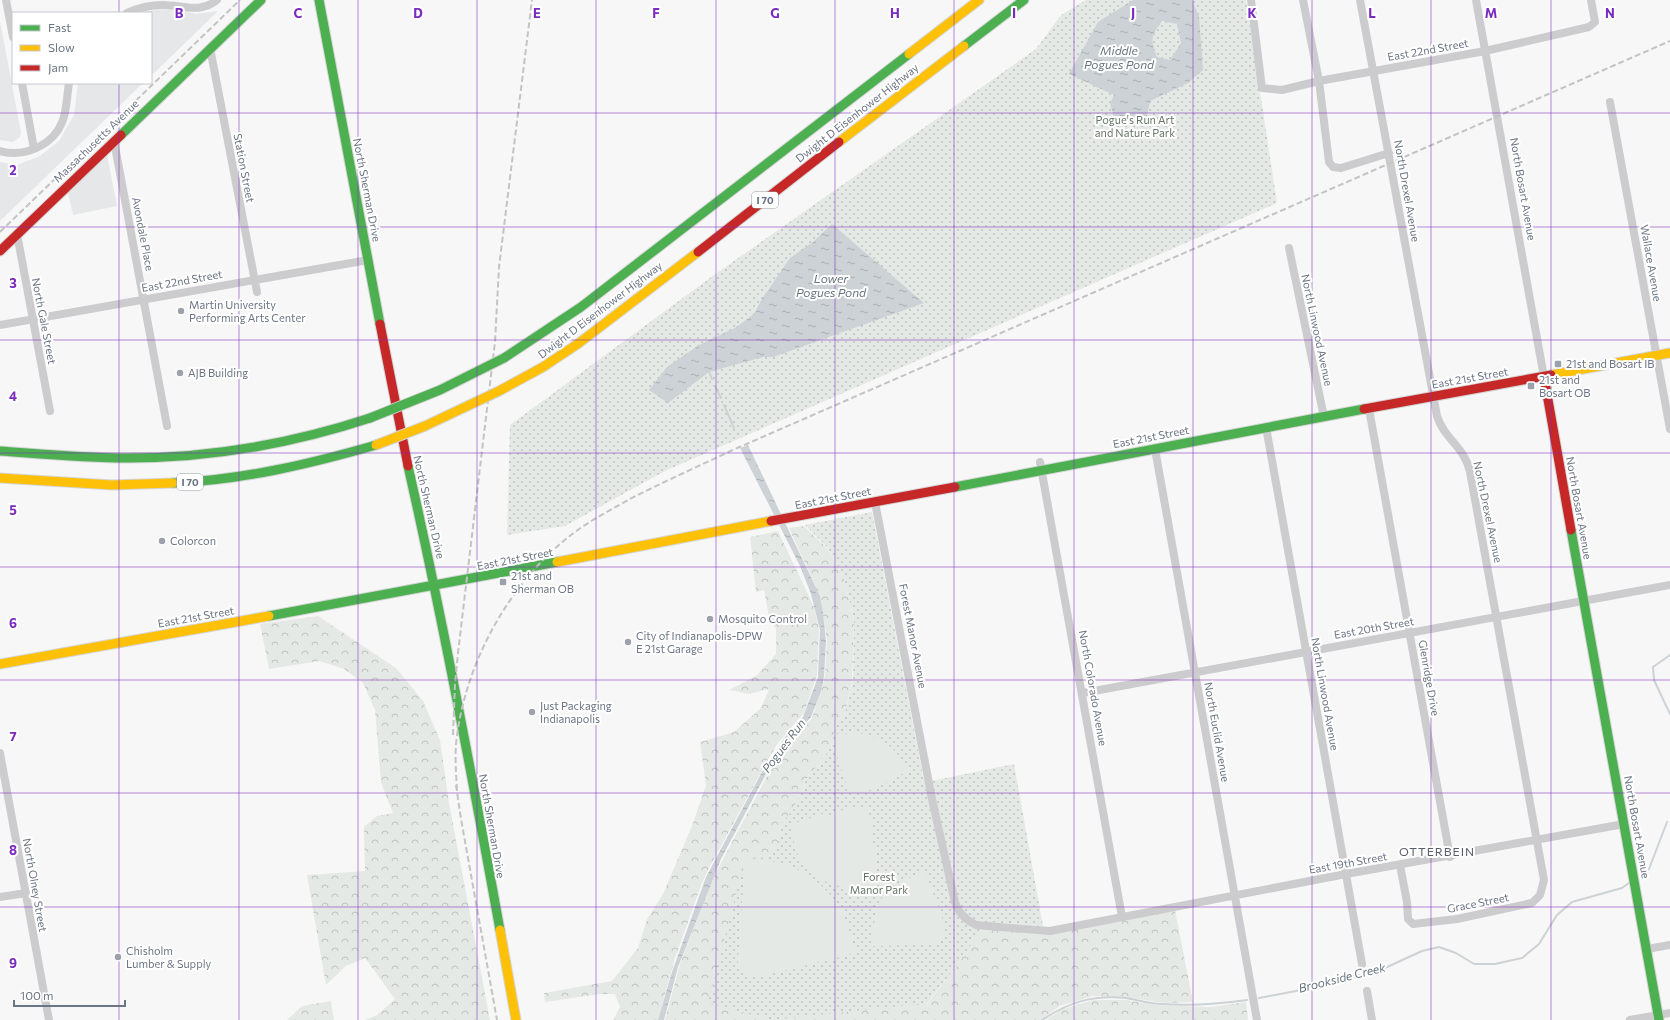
<svg xmlns="http://www.w3.org/2000/svg" width="1670" height="1020" font-family="Commissioner,sans-serif">
  <style>
    .built { fill: #e6e7e8 }
    .forest { fill: url(#forest-crowns) }
    .park { fill: url(#park-dots) }
    .pitch { fill: #e5e9e5 }
    .water { fill: url(#water-ripples); fill-rule: evenodd }
    .lines { fill: none; stroke-linecap: round; stroke-linejoin: round }
    .stream { stroke: #ccd2d5; stroke-width: 2 }
    .fast-casing { stroke: #d4d5d5; stroke-width: 11 }
    .slow-casing { stroke: #d4d5d5; stroke-width: 11 }
    .jam-casing { stroke: #d4d5d5; stroke-width: 11 }
    .street { stroke: #ccccce; stroke-width: 8 }
    .fast { stroke: #4caf50; stroke-width: 9 }
    .slow { stroke: #ffc107; stroke-width: 9 }
    .jam { stroke: #c62828; stroke-width: 9 }
    .rail { stroke: #c2c3c4; stroke-width: 2; stroke-dasharray: 6 3; stroke-linecap: butt }
    .fast-bridge-casing { stroke: #d3d4d4; stroke-width: 11; stroke-linecap: butt }
    .slow-bridge-casing { stroke: #d3d4d4; stroke-width: 11; stroke-linecap: butt }
    .fast-bridge { stroke: #4caf50; stroke-width: 9 }
    .slow-bridge { stroke: #ffc107; stroke-width: 9 }
    .grid { fill: none; stroke: #7b2cbf; stroke-width: 1; stroke-opacity: 0.55 }
    .poi-dot { fill: #9ca2ac; stroke: #fff; stroke-width: 1.5 }
    .labels { text-anchor: middle; stroke-width: 4; stroke-linejoin: round; paint-order: stroke }
    .shield { fill: #fff; stroke: #979ea9; stroke-width: 1 }
    .shield-label { font-size: 10px; font-weight: bold; fill: #6b7584 }
    .street-label { font-size: 11px; fill: #6b7584; stroke: #fff }
    .park-label { font-size: 11px; fill: #667765; stroke: #fff }
    .poi-label { font-size: 11px; fill: #6b7584; stroke: #fff; text-anchor: start }
    .water-label { font-size: 12px; font-style: italic; fill: #67757f; stroke: #fff }
    .neighbourhood-label { font-size: 12px; letter-spacing: 1px; fill: #585f6a; stroke: #fff }
    .grid-label { font-size: 13px; text-anchor: middle; font-weight: bold; fill: #7b2cbf; stroke: #fff; stroke-width: 4; stroke-linejoin: round; paint-order: stroke }
  </style>
  <defs>
    <pattern id="forest-crowns" width="20" height="18" patternUnits="userSpaceOnUse"><rect width="20" height="18" fill="#e5e9e5"/><path d="M2 6a3 3 0 1 1 6 0M12 15a3 3 0 1 1 6 0" fill="none" stroke="#bec1bf"/></pattern>
    <pattern id="park-dots" width="8" height="8" patternUnits="userSpaceOnUse"><rect width="8" height="8" fill="#e5e9e5"/><path d="M2 2h.1M6 6h.1" fill="none" stroke="#bec1bf" stroke-width="1.8" stroke-linecap="round"/></pattern>
    <pattern id="water-ripples" width="26" height="14" patternUnits="userSpaceOnUse"><rect width="26" height="14" fill="#ccd2d5"/><path d="M2 4q2-2 4 0t4 0M15 11q2-2 4 0t4 0" fill="none" stroke="#aaafb2"/></pattern>
  </defs>
  <rect width="100%" height="100%" fill="#f7f7f7"/>
  <path class="built" d="M177 9 196 14 218 11 151 76V13H140L154 10Z
    M0 21 21 133 20 137 13 142 0 140Z
    M78 83H143L0 221V162L17 165 40 156 59 141 74 115Z
    M107 155 117 206 73 215 68 193Z"/>
  <path class="forest" d="M804 526 828 549 844 578 854 621 852 681 845 713 836 722 832 746 806 780 794 809 783 821 772 857 927 1004 956 967 982 927 1045 934 1175 910 1193 1002 1165 1003 1123 997 1093 996 1060 1006 1040 1020H665L680 964 713 878 767 776 789 743 812 718 825 676 827 640 820 596 789 528Z
    M778 531 814 607 819 629 817 675 804 713 778 743 766 763 709 868 702 883 675 958 658 1020H613L620 1007 615 994H600L545 1002 544 993 612 981 638 948 647 919 663 894 692 826 706 785 700 742 734 732 761 708 769 689 749 694 729 690 756 676 776 654V629L769 617 764 590 756 592 750 537Z
    M318 616 396 668 423 701 440 740 449 803 490 1020H365L377 1015 395 999 365 958 346 966 326 985 307 875 365 871 364 827 377 816 393 813 381 783 375 710 363 683 344 669 319 661 269 669 260 624Z
    M1093 1000H1127L1154 1005 1211 1007 1246 1002 1248 1020H1045L1063 1009Z
    M331 1001 334 1020H287L302 1006Z"/>
  <path class="park" d="M1086 0H1246L1277 203 665 471 565 526 507 535 510 425 714 275 1036 49 1061 15Z
    M872 512 924 781 936 780 1014 764 1043 926 986 922 956 967 927 1003 772 1020 708 1003 745 859 772 857 783 821 794 809 806 780 832 746 836 722 845 713 853 680 854 621 844 578 828 548 805 525Z"/>
  <path class="pitch" d="M858 733C885 738 895 749 910 770L874 789 852 795 849 792 836 753 835 734Z
    M863 807 866 808 871 817 873 846 876 851 877 882 875 885C848 892 817 885 801 860 795 850 793 837 790 825L822 814 827 816 848 808Z
    M745 861C755 861 766 860 776 862 801 867 829 887 841 910 848 924 852 939 856 953L763 976 750 977 738 968V958Z
    M924 871C929 885 947 921 945 935 944 938 941 941 939 943L919 945 872 946C873 930 875 901 888 890 898 882 913 877 924 871Z"/>
  <path class="water" d="M1133 0H1192L1199 16 1203 70 1188 83 1150 101 1146 120 1114 117 1110 103 1114 95 1069 74 1098 22ZM1162 21 1177 24 1181 43 1170 60 1157 57C1150 38 1151 37 1162 21Z
    M832 224 924 303 773 357H763L709 372 668 403 649 390 667 367 699 345 735 328 754 314 762 299 790 258 813 242Z
    M748 445 820 596 823 613 826 641 824 676 821 691 811 717 788 742 766 774 721 859 678 967 664 1020H658L672 972 706 877 763 770 785 737 803 717 818 677 820 630 811 594 800 566 740 448Z"/>
  <g class="lines">
    <path class="stream" d="M709 372 712 379
      M715 386 721 398
      M724 405 734 428
      M1670 655 1653 667 1654 680 1670 714
      M1641 875 1649 869 1667 822
      M1259 998 1301 990 1339 979 1361 975 1385 968 1422 951 1439 947 1456 953 1474 964H1495L1522 958 1539 944 1557 915 1572 902 1622 888 1629 883
      M1042 1020C1069 1002 1092 995 1126 998 1138 1000 1150 1004 1162 1004 1190 1006 1219 1004 1247 1000"/>
    <defs>
      <path id="fast" d="M319 0 380 324
        M964 46 1024 0
        M121 135 261 0
        M504 358 581 307 909 54
        M0 451C42 454 85 458 128 458 211 458 291 444 370 418
        M408 466C443 620 472 775 500 930
        M173 483C242 480 310 464 376 445
        M955 487 1364 409
        M1571 530 1659 1020
        M269 616 557 562"/>
      <path id="slow" d="M909 54 979 0
        M839 142 964 46
        M1551 375 1670 353
        M499 391 543 367 579 343 698 252
        M0 478 112 485 173 483
        M557 562 771 521
        M0 664 269 616
        M500 930 516 1020"/>
      <path id="jam" d="M0 251 121 135
        M698 252 839 142
        M380 324 408 466
        M1544 377 1571 530
        M1364 409 1551 375
        M771 521 955 487"/>
    </defs>
    <use href="#fast" class="fast-casing"/>
    <use href="#slow" class="slow-casing"/>
    <use href="#jam" class="jam-casing"/>
    <path class="street" d="M6 0 13 37
      M1251 0 1262 88 1282 90 1319 81 1485 51 1589 27 1595 22 1591 0
      M1303 0 1319 81 1329 162 1333 167 1341 168 1389 153
      M1360 0 1437 416C1444 439 1465 447 1470 472L1544 880 1540 895 1532 903 1457 919 1413 924 1408 919 1407 902 1400 865
      M1476 0 1544 377
      M127 13C138 8 150 5 163 5 183 5 200 14 217 0
      M210 48 257 292
      M22 83 34 149
      M1610 102 1670 429
      M114 141 167 426
      M0 151C25 158 54 145 63 120 67 108 67 95 69 83
      M17 234 50 411
      M1289 248 1324 417
      M0 325 368 260
      M1369 409 1450 857
      M1266 427 1362 964
      M1155 449 1257 1020
      M1040 462 1122 917
      M875 502 932 799 955 902C958 913 966 920 976 925L1050 931 1346 874 1624 824
      M1083 693 1670 585
      M0 753 49 1020
      M0 897 26 893
      M1647 949 1670 945
      M1367 991 1372 1020
      M1630 1020 1670 1013"/>
    <use href="#fast" class="fast"/>
    <use href="#slow" class="slow"/>
    <use href="#jam" class="jam"/>
    <path class="rail" d="M0 232 240 0
      M453 735 455 684 458 653 486 417 495 342 499 267 532 0
      M456 785 461 819 497 1020
      M457 790C456 774 455 759 456 744 464 665 508 584 571 535 589 521 609 511 628 500 663 482 699 466 735 449L1670 41"/>
    <defs>
      <path id="fast-bridge" d="M370 418 440 390 504 358"/>
      <path id="slow-bridge" d="M376 445 425 426 499 391"/>
    </defs>
    <use href="#fast-bridge" class="fast-bridge-casing"/>
    <use href="#slow-bridge" class="slow-bridge-casing"/>
    <use href="#fast-bridge" class="fast-bridge"/>
    <use href="#slow-bridge" class="slow-bridge"/>
  </g>
  <path class="grid" d="M119 0V13M239 0V1020M358 0V1020M477 0V1020M596 0V1020M716 0V1020M835 0V1020M954 0V1020M1074 0V1020M1193 0V1020M1312 0V1020M1431 0V1020M1551 0V1020M119 83V1020M0 113H1670M0 227H1670M0 340H1670M0 453H1670M0 567H1670M0 680H1670M0 793H1670M0 907H1670"/>
  <g class="poi-dot">
    <circle cx="181" cy="311" r="4"/>
    <rect x="1554" y="360" width="8" height="8" rx="2"/>
    <circle cx="180" cy="373" r="4"/>
    <rect x="1527" y="382" width="8" height="8" rx="2"/>
    <circle cx="162" cy="541" r="4"/>
    <rect x="499" y="578" width="8" height="8" rx="2"/>
    <circle cx="710" cy="619" r="4"/>
    <circle cx="628" cy="642" r="4"/>
    <circle cx="532" cy="712" r="4"/>
    <circle cx="118" cy="957" r="4"/>
  </g>
  <g class="labels">
    <g class="shield">
      <rect x="752" y="192" width="26" height="16" rx="3"/>
      <rect x="177" y="474" width="26" height="16" rx="3"/>
    </g>
    <g class="shield-label">
      <text x="765" y="204">I 70</text>
      <text x="190" y="486">I 70</text>
    </g>
    <g class="street-label">
      <text transform="translate(1428 50) rotate(-10)" y="4">East 22nd Street</text>
      <text transform="translate(857 113) rotate(-38)" y="4">Dwight D Eisenhower Highway</text>
      <text transform="translate(96 141) rotate(-44)" y="4">Massachusetts Avenue</text>
      <text transform="translate(244 168) rotate(79)" y="4">Station Street</text>
      <text transform="translate(1523 189) rotate(80)" y="4">North Bosart Avenue</text>
      <text transform="translate(367 190) rotate(79)" y="4">North Sherman Drive</text>
      <text transform="translate(1407 191) rotate(80)" y="4">North Drexel Avenue</text>
      <text transform="translate(143 234) rotate(79)" y="4">Avondale Place</text>
      <text transform="translate(1651 263) rotate(80)" y="4">Wallace Avenue</text>
      <text transform="translate(182 281) rotate(-10)" y="4">East 22nd Street</text>
      <text transform="translate(600 310) rotate(-37)" y="4">Dwight D Eisenhower Highway</text>
      <text transform="translate(44 321) rotate(79)" y="4">North Gale Street</text>
      <text transform="translate(1317 330) rotate(78)" y="4">North Linwood Avenue</text>
      <text transform="translate(1470 378) rotate(-10)" y="4">East 21st Street</text>
      <text transform="translate(1151 437) rotate(-11)" y="4">East 21st Street</text>
      <text transform="translate(833 498) rotate(-11)" y="4">East 21st Street</text>
      <text transform="translate(429 507) rotate(77)" y="4">North Sherman Drive</text>
      <text transform="translate(1579 508) rotate(80)" y="4">North Bosart Avenue</text>
      <text transform="translate(1488 512) rotate(78)" y="4">North Drexel Avenue</text>
      <text transform="translate(515 559) rotate(-11)" y="4">East 21st Street</text>
      <text transform="translate(196 617) rotate(-10)" y="4">East 21st Street</text>
      <text transform="translate(1374 628) rotate(-10)" y="4">East 20th Street</text>
      <text transform="translate(913 636) rotate(79)" y="4">Forest Manor Avenue</text>
      <text transform="translate(1429 678) rotate(80)" y="4">Glenridge Drive</text>
      <text transform="translate(1093 688) rotate(80)" y="4">North Colorado Avenue</text>
      <text transform="translate(1325 694) rotate(80)" y="4">North Linwood Avenue</text>
      <text transform="translate(1217 732) rotate(80)" y="4">North Euclid Avenue</text>
      <text transform="translate(492 826) rotate(80)" y="4">North Sherman Drive</text>
      <text transform="translate(1637 827) rotate(80)" y="4">North Bosart Avenue</text>
      <text transform="translate(1348 863) rotate(-10)" y="4">East 19th Street</text>
      <text transform="translate(35 885) rotate(80)" y="4">North Olney Street</text>
      <text transform="translate(1478 903) rotate(-11)" y="4">Grace Street</text>
    </g>
    <g class="park-label">
      <text x="1135" y="124">Pogue's Run Art<tspan x="1135" dy="13">and Nature Park</tspan></text>
      <text x="879" y="881">Forest<tspan x="879" dy="13">Manor Park</tspan></text>
    </g>
    <g class="poi-label">
      <text x="189" y="309">Martin University<tspan x="189" dy="13">Performing Arts Center</tspan></text>
      <text x="1566" y="368">21st and Bosart IB</text>
      <text x="188" y="377">AJB Building</text>
      <text x="1539" y="384">21st and<tspan x="1539" dy="13">Bosart OB</tspan></text>
      <text x="170" y="545">Colorcon</text>
      <text x="511" y="580">21st and<tspan x="511" dy="13">Sherman OB</tspan></text>
      <text x="718" y="623">Mosquito Control</text>
      <text x="636" y="640">City of Indianapolis-DPW<tspan x="636" dy="13">E 21st Garage</tspan></text>
      <text x="540" y="710">Just Packaging<tspan x="540" dy="13">Indianapolis</tspan></text>
      <text x="126" y="955">Chisholm<tspan x="126" dy="13">Lumber &amp; Supply</tspan></text>
    </g>
    <g class="water-label">
      <text x="1119" y="55">Middle<tspan x="1119" dy="14">Pogues Pond</tspan></text>
      <text x="831" y="283">Lower<tspan x="831" dy="14">Pogues Pond</tspan></text>
      <text transform="translate(784 746) rotate(-53)" y="4">Pogues Run</text>
      <text transform="translate(1342 978) rotate(-14)" y="4">Brookside Creek</text>
    </g>
    <g class="neighbourhood-label">
      <text x="1437" y="856">OTTERBEIN</text>
    </g>
  </g>
  <g class="grid-label">
    <text x="179" y="18">B</text>
    <text x="298" y="18">C</text>
    <text x="418" y="18">D</text>
    <text x="537" y="18">E</text>
    <text x="656" y="18">F</text>
    <text x="775" y="18">G</text>
    <text x="895" y="18">H</text>
    <text x="1014" y="18">I</text>
    <text x="1133" y="18">J</text>
    <text x="1252" y="18">K</text>
    <text x="1372" y="18">L</text>
    <text x="1491" y="18">M</text>
    <text x="1610" y="18">N</text>
    <text x="13" y="175">2</text>
    <text x="13" y="288">3</text>
    <text x="13" y="401">4</text>
    <text x="13" y="515">5</text>
    <text x="13" y="628">6</text>
    <text x="13" y="741">7</text>
    <text x="13" y="855">8</text>
    <text x="13" y="968">9</text>
  </g>
  <rect x="12" y="12" width="140" height="72" fill="#ffffff" stroke="#c4c8ce"/>
  <rect x="20" y="25" width="20" height="6" fill="#4caf50" stroke="#c4c8ce"/>
  <text x="48" y="32" font-size="12" fill="#6b7584">Fast</text>
  <rect x="20" y="45" width="20" height="6" fill="#ffc107" stroke="#c4c8ce"/>
  <text x="48" y="52" font-size="12" fill="#6b7584">Slow</text>
  <rect x="20" y="65" width="20" height="6" fill="#c62828" stroke="#c4c8ce"/>
  <text x="48" y="72" font-size="12" fill="#6b7584">Jam</text>
  <path d="M14 1000v6h111v-6" fill="none" stroke="#6b7584" stroke-width="2"/>
  <text x="20" y="1000" font-size="12" fill="#6b7584" stroke="#ffffff" stroke-width="3" paint-order="stroke">100 m</text>
</svg>
